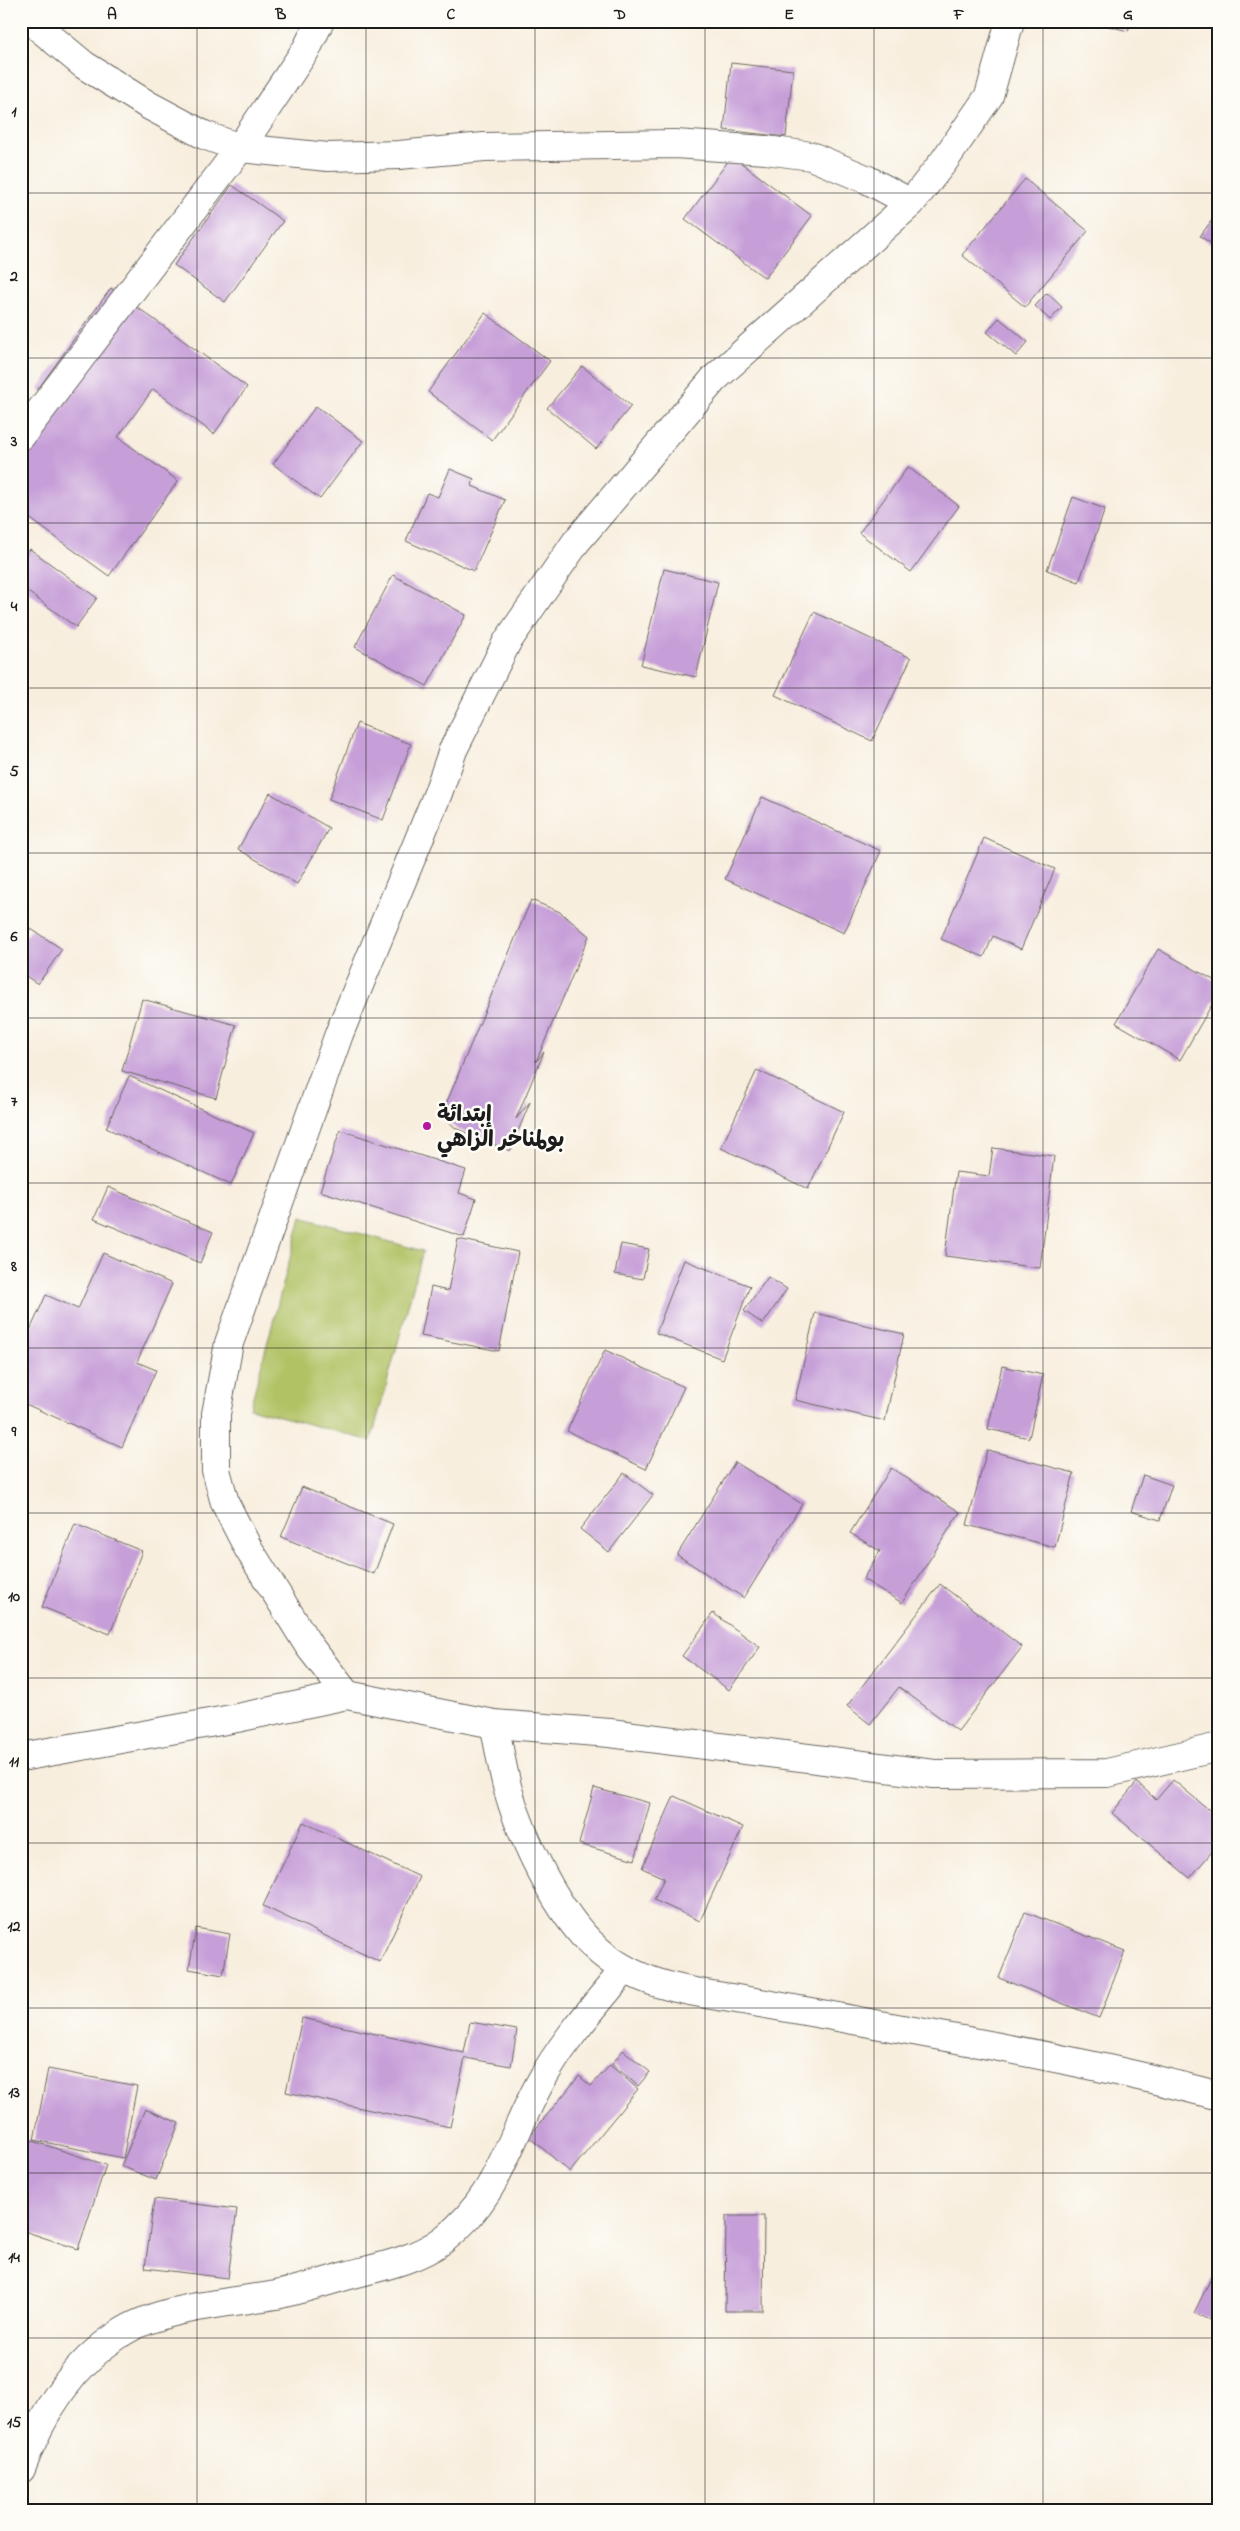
<svg xmlns="http://www.w3.org/2000/svg" width="1240" height="2531" font-family="'Indie Flower','Playpen Sans Arabic',sans-serif">
  <style>
    .green { fill: #b1c265; stroke: #666f40 }
    .building { fill: #c69ed8 }
    .lines { fill: none; stroke-linecap: round; stroke-linejoin: round }
    .minor-casing { stroke: #696660; stroke-width: 30 }
    .tertiary-casing { stroke: #696660; stroke-width: 30 }
    .minor { stroke: #fff; stroke-width: 28 }
    .tertiary { stroke: #fff; stroke-width: 28 }
    .grid { fill: none; stroke: #1c1c1c; stroke-width: 1; stroke-opacity: 0.55 }
    .poi-dot { fill: #b5179e; stroke: #fdfcf7; stroke-width: 2 }
    .labels { text-anchor: middle; stroke-width: 5; stroke-linejoin: round; paint-order: stroke }
    .poi-label { font-size: 22px; font-weight: bold; fill: #1c1c1c; stroke: #fdfcf7; text-anchor: start }
    .neatline { fill: none; stroke: #1c1c1c; stroke-width: 2 }
    .grid-label { font-size: 16px; text-anchor: middle; font-weight: bold; fill: #1c1c1c }
  </style>
  <rect width="100%" height="100%" fill="#fdfcf7"/>
  <filter id="ink" filterUnits="userSpaceOnUse"><feTurbulence type="fractalNoise" baseFrequency=".02" numOctaves="2"/><feDisplacementMap in="SourceGraphic" scale="10" xChannelSelector="R" yChannelSelector="G"/><feConvolveMatrix kernelMatrix="1 2 1 2 8 2 1 2 1" color-interpolation-filters="sRGB"/></filter>
  <filter id="wash" filterUnits="userSpaceOnUse"><feTurbulence type="fractalNoise" baseFrequency=".0096" numOctaves="4" result="noise"/><feDisplacementMap in="SourceGraphic" scale="20" xChannelSelector="R" yChannelSelector="G"/><feGaussianBlur stdDeviation="1.12" result="paint"/><feColorMatrix in="noise" values="0 0 0 0 0 0 0 0 0 0 0 0 0 0 0 0 0 1.4 0 .05"/><feComposite in="paint" operator="in"/></filter>
  <g filter="url(#wash)">
    <rect width="100%" height="100%" fill="#f8eede"/>
    <path class="green" d="M301 1217 423 1251 371 1441 250 1408Z"/>
    <g id="blocks">
      <path class="building" d="M587 21H604L602 27Z
        M832 21H912V26H832Z
        M1089 21H1131L1128 31Z
        M731 63 793 70 786 137 724 130Z
        M732 156 812 216 765 278 685 219Z
        M1025 179 1088 231 1025 307 962 255Z
        M232 185 283 221 225 302 174 265Z
        M1219 211V249L1200 236Z
        M111 288 247 387 214 434 153 389 118 437 178 481 109 576 21 512V435L49 397 38 389Z
        M1047 293 1062 307 1050 320 1035 306Z
        M485 313 550 361 492 440 428 392Z
        M999 318 1028 342 1016 356 987 332Z
        M582 366 631 406 596 449 547 408Z
        M316 406 363 441 320 499 273 464Z
        M908 467 959 506 911 572 859 533Z
        M450 469 474 479 472 486 505 500 474 571 406 541 427 493 438 497Z
        M1073 497 1105 509 1079 582 1047 570Z
        M30 549 97 598 76 627 21 587V561Z
        M664 569 718 582 696 677 641 665Z
        M393 575 466 615 427 686 355 647Z
        M814 612 911 658 872 741 775 695Z
        M357 723 411 744 383 820 329 799Z
        M270 793 329 828 297 884 238 849Z
        M762 797 881 851 844 933 725 879Z
        M984 838 1055 869 1021 949 993 936 984 957 941 939Z
        M531 900 560 912 589 936 536 1062 544 1052 516 1119 530 1102 510 1151 457 1129 441 1116Z
        M31 929 62 949 38 984 21 973V943Z
        M1158 949 1219 983V992L1180 1060 1116 1023Z
        M142 999 236 1025 216 1098 122 1071Z
        M757 1070 844 1112 808 1189 721 1148Z
        M129 1076 254 1133 231 1185 106 1128Z
        M340 1130 466 1170 459 1193 476 1199 464 1237 320 1191Z
        M993 1148 1054 1156 1040 1268 945 1256 956 1172 989 1176Z
        M108 1187 213 1232 200 1263 94 1219Z
        M458 1239 518 1252 499 1351 421 1336 431 1287 448 1291Z
        M621 1244 649 1249 643 1279 615 1274Z
        M103 1253 172 1284 137 1362 156 1370 122 1447 21 1402V1350L46 1295 78 1309Z
        M684 1260 750 1286 722 1359 656 1333Z
        M768 1277 787 1289 763 1324 744 1311Z
        M815 1313 904 1334 885 1421 795 1400Z
        M21 1317 29 1319 25 1335 21 1334Z
        M605 1350 684 1387 646 1469 567 1431Z
        M1002 1366 1043 1375 1029 1438 988 1429Z
        M987 1450 1074 1473 1055 1547 967 1525Z
        M735 1462 802 1504 744 1598 677 1555Z
        M891 1468 960 1512 902 1603 863 1579 880 1551 850 1533Z
        M624 1473 653 1495 609 1552 580 1529Z
        M1143 1475 1172 1485 1160 1520 1131 1511Z
        M302 1487 393 1524 374 1574 281 1537Z
        M75 1524 142 1551 110 1634 42 1607Z
        M940 1584 1022 1647 958 1731 899 1687 870 1724 847 1706Z
        M713 1613 760 1647 729 1690 682 1656Z
        M1173 1780 1219 1818V1843L1190 1878 1112 1813 1137 1782 1156 1800Z
        M594 1788 650 1803 635 1860 579 1844Z
        M674 1796 743 1827 700 1921 654 1900 664 1878 642 1868Z
        M303 1822 420 1877 380 1962 263 1906Z
        M1025 1912 1125 1951 1099 2018 999 1978Z
        M196 1928 230 1934 223 1975 189 1969Z
        M302 2018 464 2053 470 2022 517 2030 511 2066 465 2058 450 2127 286 2092Z
        M623 2050 650 2072 638 2086 612 2064Z
        M610 2065 638 2089 570 2172 529 2137 579 2076 591 2086Z
        M48 2069 137 2086 123 2158 34 2140Z
        M145 2109 179 2123 156 2180 121 2166Z
        M21 2137 106 2165 78 2249 21 2230Z
        M154 2199 237 2209 228 2278 145 2268Z
        M726 2216H764L763 2311H725Z
        M1219 2262V2324L1194 2313Z"/>
    </g>
  </g>
  <g filter="url(#ink)">
    <use href="#blocks" fill-opacity="0" stroke="#696660" stroke-width="1"/>
    <g class="lines">
      <defs>
        <path id="minor" d="M31 21 84 65 148 105 204 135 240 148 328 157 399 155 484 147 675 144 766 150 811 156 868 180 911 203
          M21 436 240 148 307 48 320 21
          M347 1695 309 1646 248 1548 225 1503 216 1470V1414L229 1343 339 1034 438 793 453 750 507 642 576 542 714 379 911 203 944 161 989 96 1010 21
          M494 1724C499 1746 502 1768 508 1790 522 1839 558 1915 597 1949 637 1986 691 1992 743 2000 771 2005 799 2010 827 2015 958 2040 1090 2061 1219 2096
          M21 2469C40 2417 71 2366 118 2335 158 2307 228 2303 276 2295 300 2290 325 2282 349 2275 380 2267 416 2260 443 2240 500 2196 508 2140 541 2081 563 2041 595 2006 624 1970"/>
        <path id="tertiary" d="M21 1757 237 1718 347 1695 494 1724 610 1733 934 1774 1107 1773 1219 1747"/>
      </defs>
      <use href="#minor" class="minor-casing"/>
      <use href="#tertiary" class="tertiary-casing"/>
      <use href="#minor" class="minor"/>
      <use href="#tertiary" class="tertiary"/>
    </g>
  </g>
  <path class="grid" d="M197 21V2510M366 21V2510M535 21V2510M705 21V2510M874 21V2510M1043 21V2510M21 193H1219M21 358H1219M21 523H1219M21 688H1219M21 853H1219M21 1018H1219M21 1183H1219M21 1348H1219M21 1513H1219M21 1678H1219M21 1843H1219M21 2008H1219M21 2173H1219M21 2338H1219"/>
  <circle class="poi-dot" cx="427" cy="1126" r="5"/>
  <g class="labels">
    <g class="poi-label">
      <text x="437" y="1121">إبتدائة<tspan x="437" dy="25">بولمناخر الزاهي</tspan></text>
    </g>
  </g>
  <rect width="1240" height="2531" fill="none" stroke="#fdfcf7" stroke-width="55"/>
  <rect x="28" y="28" width="1184" height="2476" class="neatline"/>
  <g class="grid-label">
    <text x="112" y="19">A</text>
    <text x="281" y="19">B</text>
    <text x="451" y="19">C</text>
    <text x="620" y="19">D</text>
    <text x="789" y="19">E</text>
    <text x="959" y="19">F</text>
    <text x="1128" y="19">G</text>
    <text x="14" y="116">1</text>
    <text x="14" y="281">2</text>
    <text x="14" y="446">3</text>
    <text x="14" y="611">4</text>
    <text x="14" y="776">5</text>
    <text x="14" y="941">6</text>
    <text x="14" y="1106">7</text>
    <text x="14" y="1271">8</text>
    <text x="14" y="1436">9</text>
    <text x="14" y="1601">10</text>
    <text x="14" y="1766">11</text>
    <text x="14" y="1931">12</text>
    <text x="14" y="2097">13</text>
    <text x="14" y="2262">14</text>
    <text x="14" y="2427">15</text>
  </g>
</svg>
